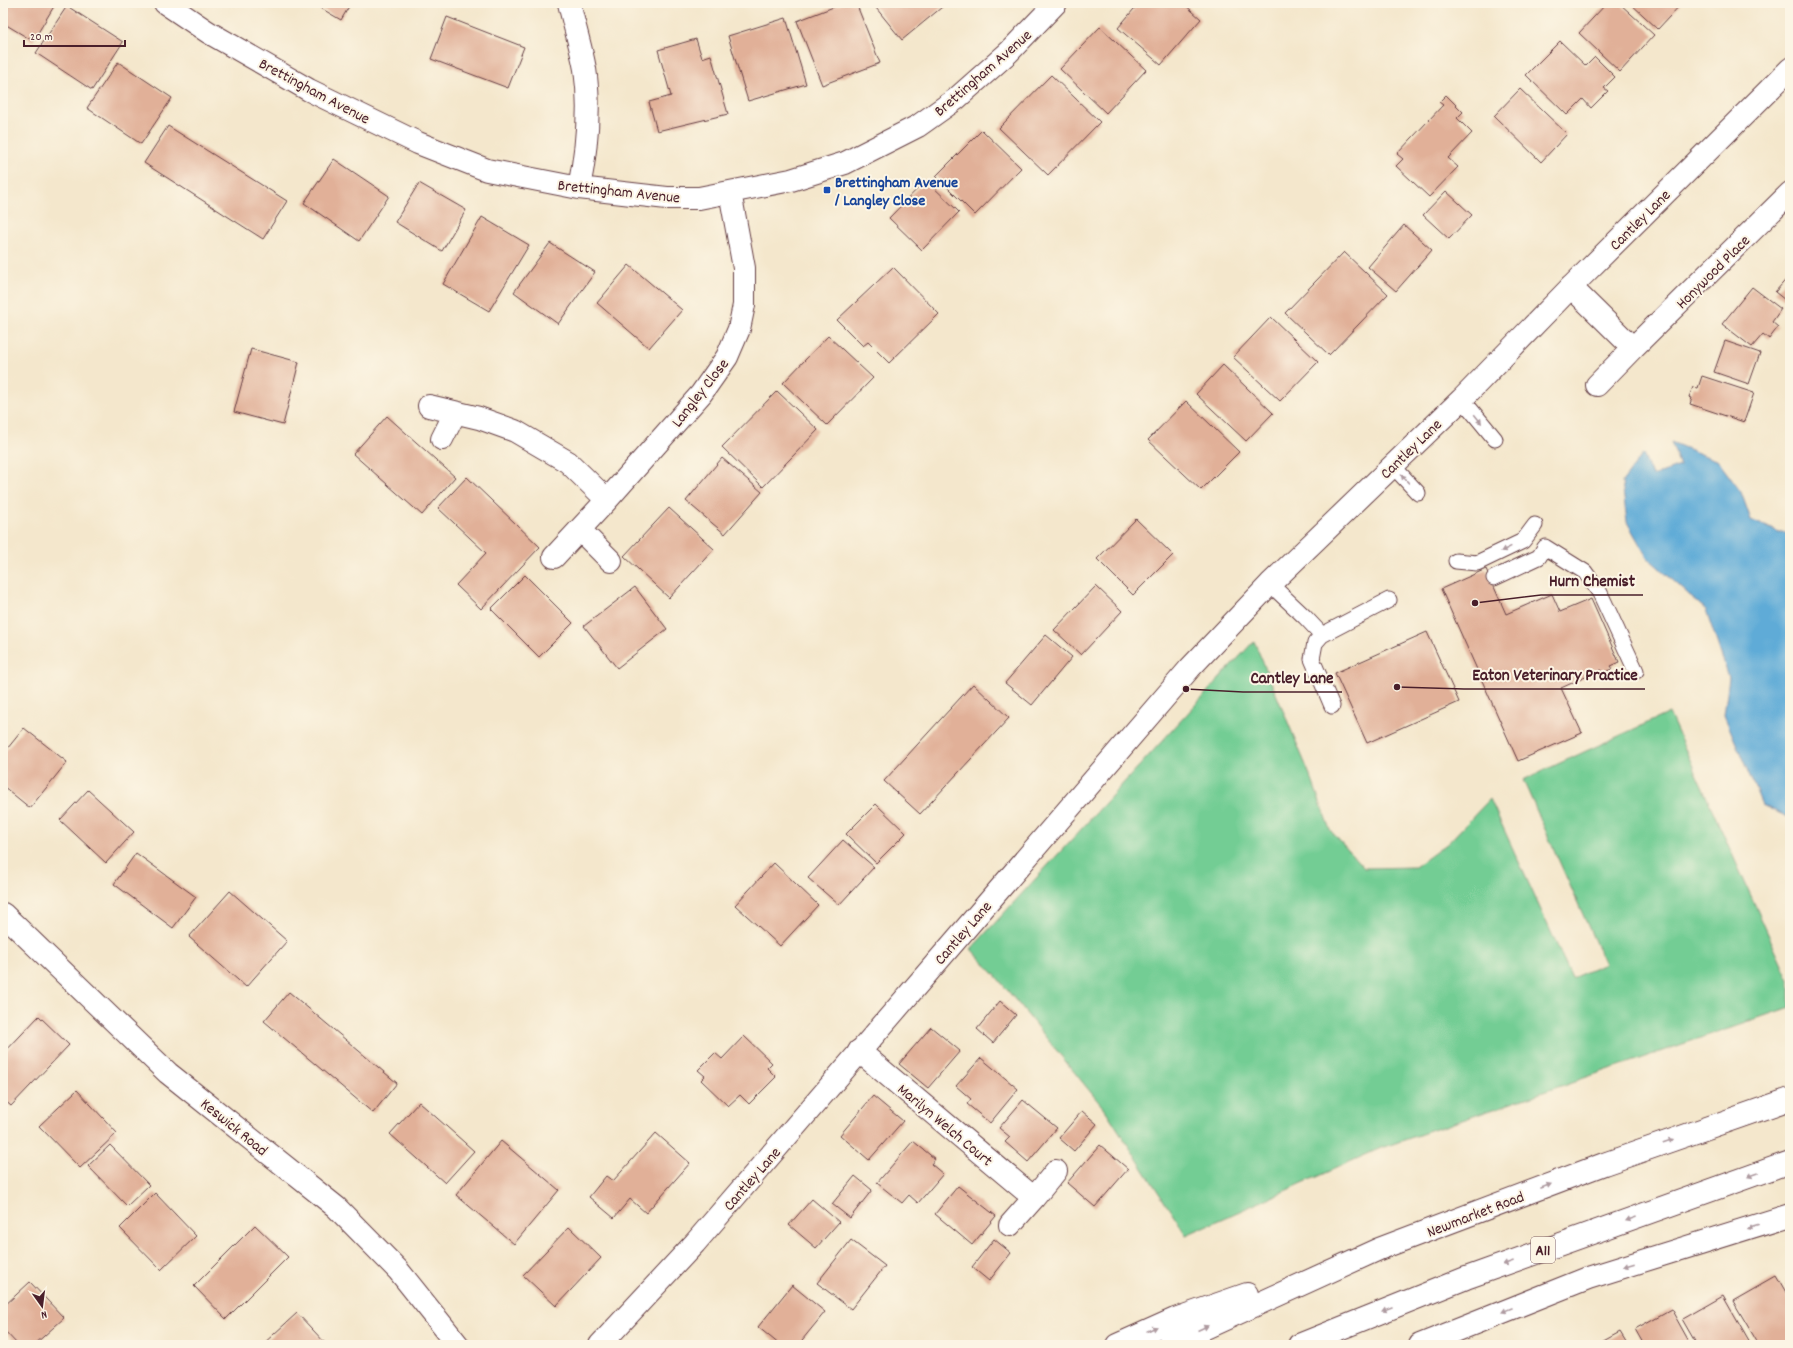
<svg xmlns="http://www.w3.org/2000/svg" width="1793" height="1348" font-family="Dekko,sans-serif">
  <style>
    .green { fill: #73cd94; stroke: #5e7660 }
    .water { fill: #5eabd7; stroke: #546581 }
    .building { fill: #e1b098 }
    .lines { fill: none; stroke-linecap: round; stroke-linejoin: round }
    .lane-casing { stroke: #643d43; stroke-width: 17 }
    .street-casing { stroke: #643d43; stroke-width: 24 }
    .secondary-casing { stroke: #643d43; stroke-width: 24 }
    .highway-casing { stroke: #643d43; stroke-width: 24 }
    .lane { stroke: #fff; stroke-width: 15 }
    .street { stroke: #fff; stroke-width: 22 }
    .secondary { stroke: #fff; stroke-width: 22 }
    .highway { stroke: #fff; stroke-width: 22 }
    .oneway { fill: #ae9aa0 }
    .transit-dot { fill: #1a4fb4; stroke: #fcf5e5; stroke-width: 1.5 }
    .labels { text-anchor: middle; stroke-width: 4; stroke-linejoin: round; paint-order: stroke }
    .shield { fill: #fcf5e5; stroke: #7f5f63; stroke-width: 1 }
    .shield-label { font-size: 15px; font-weight: bold; fill: #4a1f2b }
    .street-label { font-size: 16px; fill: #4a1f2b; stroke: #fcf5e5 }
    .transit-label { font-size: 16px; font-weight: bold; fill: #164399; stroke: #fcf5e5; text-anchor: start }
    .leader { fill: none; stroke: #4a1f2b; stroke-width: 1.5 }
    .callout-dot { fill: #4a1f2b; stroke: #fcf5e5; stroke-width: 1.5 }
    .callout-label { font-size: 17px; text-anchor: middle; font-weight: bold; fill: #4a1f2b; stroke: #fcf5e5; stroke-width: 4; stroke-linejoin: round; paint-order: stroke }
  </style>
  <rect width="100%" height="100%" fill="#fcf5e5"/>
  <filter id="ink" filterUnits="userSpaceOnUse"><feTurbulence type="fractalNoise" baseFrequency=".025" numOctaves="2"/><feDisplacementMap in="SourceGraphic" scale="8" xChannelSelector="R" yChannelSelector="G"/><feConvolveMatrix kernelMatrix="1 2 1 2 8 2 1 2 1" color-interpolation-filters="sRGB"/></filter>
  <filter id="wash" filterUnits="userSpaceOnUse"><feTurbulence type="fractalNoise" baseFrequency=".012" numOctaves="4" result="noise"/><feDisplacementMap in="SourceGraphic" scale="16" xChannelSelector="R" yChannelSelector="G"/><feGaussianBlur stdDeviation="0.9" result="paint"/><feColorMatrix in="noise" values="0 0 0 0 0 0 0 0 0 0 0 0 0 0 0 0 0 1.4 0 .05"/><feComposite in="paint" operator="in"/></filter>
  <g filter="url(#wash)">
    <rect width="100%" height="100%" fill="#f4e7cc"/>
    <path class="green" d="M1254 641 1312 780 1330 830 1364 868 1415 867 1448 843 1490 799 1572 978 1605 964 1523 780 1669 713 1790 983V1007L1381 1148 1186 1235 1106 1111 995 975 971 949Z"/>
    <path class="water" d="M1671 442 1718 461 1741 492 1751 520 1779 532H1790V818L1762 805 1724 715 1729 678 1706 610 1647 557 1627 522 1622 482 1643 454 1652 476 1680 466Z"/>
    <g id="blocks">
      <path class="building" d="M3 3H56L33 41 3 23Z
        M312 3H351L341 20Z
        M844 3H856L880 63 822 85 797 21Z
        M872 3H947L902 40Z
        M1139 3H1151L1153 5 1155 3H1183L1201 19 1161 65 1118 28Z
        M1607 3H1619L1654 35 1620 72 1579 33Z
        M1630 3H1682L1658 29Z
        M67 6 123 42 92 90 36 53Z
        M447 17 524 47 508 88 431 59Z
        M786 18 806 84 748 101 728 36Z
        M1100 27 1146 70 1106 113 1060 69Z
        M696 39 702 58 711 55 728 114 657 131 649 102 671 96 658 50Z
        M1560 41 1586 66 1595 57 1615 77 1604 88 1608 91 1591 108 1583 99 1567 115 1526 75Z
        M118 62 172 98 141 144 87 108Z
        M1051 75 1100 122 1048 175 999 128Z
        M1520 89 1567 134 1541 162 1494 116Z
        M1446 95 1463 112 1457 118 1472 133 1448 158 1458 167 1429 197 1396 166 1403 159 1397 154 1443 105 1439 102Z
        M168 126 287 201 263 239 144 163Z
        M982 130 1021 168 975 215 936 176Z
        M334 159 389 196 359 241 304 203Z
        M926 180 959 212 922 250 889 218Z
        M419 183 466 210 442 251 395 222Z
        M1446 191 1472 215 1449 239 1423 215Z
        M482 217 529 245 489 311 443 284Z
        M1404 225 1432 250 1396 291 1368 267Z
        M550 243 595 272 558 324 514 292Z
        M1344 252 1388 294 1329 355 1285 313Z
        M629 265 682 310 649 348 597 303Z
        M893 267 939 314 889 363 868 342 863 346 837 320Z
        M1790 275V304L1775 292Z
        M1752 287 1781 309 1772 322 1778 327 1769 339 1763 334 1752 347 1722 324Z
        M1271 317 1318 362 1280 401 1233 357Z
        M828 336 873 378 827 425 783 383Z
        M1725 341 1760 353 1749 384 1714 372Z
        M251 349 299 362 283 425 234 412Z
        M1223 365 1273 413 1246 441 1196 394Z
        M1702 376 1754 393 1744 422 1690 404 1692 398 1689 397 1693 387 1698 388Z
        M777 391 818 430 763 487 722 447Z
        M1186 401 1239 452 1201 490 1148 440Z
        M387 416 455 477 422 515 353 454Z
        M722 458 762 492 725 534 686 501Z
        M467 477 540 547 481 609 456 585 486 553 438 508Z
        M669 508 714 549 669 598 624 556Z
        M1136 519 1173 555 1133 595 1097 559Z
        M1486 569 1506 614 1552 594 1560 612 1591 599 1619 662 1610 666 1612 669 1602 673 1601 670 1561 688 1582 733 1518 761 1441 589Z
        M525 575 573 623 539 657 491 609Z
        M1096 586 1122 611 1081 655 1054 630Z
        M635 587 667 629 617 668 584 626Z
        M1427 632 1459 702 1367 743 1335 673Z
        M1046 635 1072 657 1032 705 1005 683Z
        M973 684 1009 718 920 814 884 781Z
        M24 728 67 762 30 808 3 786V754Z
        M88 790 134 832 106 863 60 820Z
        M876 804 906 833 876 863 846 834Z
        M843 840 874 867 839 905 808 878Z
        M136 853 196 897 173 928 114 884Z
        M774 863 818 905 780 946 735 905Z
        M230 891 287 941 246 987 189 937Z
        M289 992 397 1083 373 1113 264 1021Z
        M1000 1001 1016 1015 993 1043 977 1029Z
        M39 1016 69 1045 11 1106 3 1099V1054Z
        M931 1027 960 1051 928 1088 899 1064Z
        M744 1036 772 1063 767 1068 776 1077 749 1104 740 1095 728 1106 701 1080 705 1076 698 1070 715 1053 722 1059Z
        M981 1058 1018 1089 990 1123 967 1104 971 1099 956 1086Z
        M77 1090 117 1133 80 1168 39 1126Z
        M873 1096 903 1121 869 1160 840 1135Z
        M1023 1100 1057 1128 1028 1162 1005 1142 1010 1137 999 1128Z
        M419 1102 474 1151 445 1183 390 1134Z
        M1082 1111 1097 1124 1074 1151 1059 1138Z
        M656 1133 690 1163 646 1213 630 1199 614 1218 589 1197 606 1176 613 1181Z
        M501 1141 559 1190 514 1244 456 1195Z
        M913 1141 935 1159 931 1164 943 1174 918 1203 909 1195 902 1203 877 1183Z
        M110 1145 149 1185 127 1206 88 1166Z
        M1100 1145 1128 1169 1095 1207 1067 1183Z
        M855 1176 872 1190 850 1218 832 1204Z
        M958 1186 996 1216 972 1245 935 1214Z
        M155 1193 196 1236 161 1270 120 1228Z
        M812 1199 839 1222 816 1248 789 1225Z
        M255 1225 288 1257 226 1319 194 1286Z
        M569 1227 601 1258 556 1306 523 1275Z
        M994 1239 1011 1253 989 1281 972 1267Z
        M851 1240 885 1266 851 1309 817 1283Z
        M1775 1277 1790 1303V1341L1783 1345H1759L1733 1301Z
        M1790 1280V1292L1785 1284Z
        M30 1282 64 1318 34 1345H18L3 1329V1307Z
        M792 1285 825 1312 798 1345H780L758 1327Z
        M1723 1296 1751 1345H1698L1683 1319Z
        M1671 1309 1691 1345H1644L1635 1329Z
        M297 1313 327 1345H262Z
        M1620 1332 1628 1345H1596Z"/>
    </g>
  </g>
  <g filter="url(#ink)">
    <use href="#blocks" fill-opacity="0" stroke="#643d43" stroke-width="1"/>
    <g class="lines">
      <defs>
        <path id="lane" d="M1462 399 1495 439
          M1392 465 1418 493
          M1456 561 1477 563 1523 541 1535 525
          M1494 578 1539 557 1545 547 1585 572 1600 593 1636 671
          M1270 584 1305 617 1322 635
          M1332 706 1312 659 1315 643 1322 635 1389 600"/>
        <path id="street" d="M165 3 208 32 309 90 418 143 487 170 579 188 667 198H699L791 180 845 163 918 126 956 99 1009 52 1056 3
          M569 3C574 25 581 47 585 69 591 109 587 148 579 188
          M1571 287 1633 348 1790 193
          M1597 385 1633 348
          M429 406 479 418 515 431 568 462 607 500
          M442 439 455 413
          M580 530 611 561
          M554 557 607 500 701 394 727 357 739 329 744 305V268L730 192
          M859 1051 1034 1198 1056 1171
          M1010 1225 1034 1198
          M1420 1345 1588 1278 1790 1215"/>
        <path id="secondary" d="M3 914 168 1073 336 1207 398 1270 458 1345
          M600 1345 695 1243 1190 668 1270 584 1462 399 1571 287 1790 69"/>
        <path id="highway" d="M1117 1345 1175 1319 1247 1294
          M1168 1345 1379 1249 1604 1164 1790 1099
          M1299 1345 1466 1278 1790 1162"/>
      </defs>
      <use href="#lane" class="lane-casing"/>
      <use href="#street" class="street-casing"/>
      <use href="#secondary" class="secondary-casing"/>
      <use href="#highway" class="highway-casing"/>
      <use href="#lane" class="lane"/>
      <use href="#street" class="street"/>
      <use href="#secondary" class="secondary"/>
      <use href="#highway" class="highway"/>
    </g>
    <defs><path id="oneway-solid" d="M-6-.8H1V-3.2L6.5 0L1 3.2V.8H-6Z"/></defs>
    <g class="oneway">
      <use href="#oneway-solid" transform="translate(1478 419) rotate(51)"/>
      <use href="#oneway-solid" transform="translate(1405 479) rotate(-133)"/>
      <use href="#oneway-solid" transform="translate(1506 549) rotate(154)"/>
      <use href="#oneway-solid" transform="translate(1668 1141) rotate(-19)"/>
      <use href="#oneway-solid" transform="translate(1753 1175) rotate(160)"/>
      <use href="#oneway-solid" transform="translate(1546 1186) rotate(-21)"/>
      <use href="#oneway-solid" transform="translate(1631 1219) rotate(160)"/>
      <use href="#oneway-solid" transform="translate(1753 1227) rotate(163)"/>
      <use href="#oneway-solid" transform="translate(1508 1263) rotate(160)"/>
      <use href="#oneway-solid" transform="translate(1629 1265) rotate(163)"/>
      <use href="#oneway-solid" transform="translate(1387 1309) rotate(158)"/>
      <use href="#oneway-solid" transform="translate(1507 1310) rotate(158)"/>
      <use href="#oneway-solid" transform="translate(1203 1328) rotate(-24)"/>
      <use href="#oneway-solid" transform="translate(1152 1329) rotate(-24)"/>
    </g>
  </g>
  <rect class="transit-dot" x="823" y="186" width="8" height="8" rx="2"/>
  <g class="labels">
    <rect class="shield" x="1531" y="1237" width="24" height="26" rx="3"/>
    <g class="shield-label">
      <text x="1543" y="1255">A11</text>
    </g>
    <g class="street-label">
      <text transform="translate(982 72) rotate(-41)" y="6">Brettingham Avenue</text>
      <text transform="translate(315 90) rotate(28)" y="6">Brettingham Avenue</text>
      <text transform="translate(619 190) rotate(6)" y="6">Brettingham Avenue</text>
      <text transform="translate(1639 219) rotate(-45)" y="6">Cantley Lane</text>
      <text transform="translate(1712 271) rotate(-45)" y="6">Honywood Place</text>
      <text transform="translate(699 392) rotate(-52)" y="6">Langley Close</text>
      <text transform="translate(1410 448) rotate(-44)" y="6">Cantley Lane</text>
      <text transform="translate(962 932) rotate(-49)" y="6">Cantley Lane</text>
      <text transform="translate(946 1124) rotate(40)" y="6">Marilyn Welch Court</text>
      <text transform="translate(235 1126) rotate(39)" y="6">Keswick Road</text>
      <text transform="translate(751 1178) rotate(-49)" y="6">Cantley Lane</text>
      <text transform="translate(1475 1213) rotate(-21)" y="6">Newmarket Road</text>
    </g>
    <g class="transit-label">
      <text x="835" y="187">Brettingham Avenue<tspan x="835" dy="18">/ Langley Close</tspan></text>
    </g>
  </g>
  <path class="leader" d="M1475 603L1541 595H1643M1397 687L1464 689H1645M1186 689L1243 692H1342"/>
  <g class="callout-dot">
    <circle cx="1475" cy="603" r="4"/>
    <circle cx="1397" cy="687" r="4"/>
    <circle cx="1186" cy="689" r="4"/>
  </g>
  <g class="callout-label">
    <text x="1592" y="586">Hurn Chemist</text>
    <text x="1555" y="680">Eaton Veterinary Practice</text>
    <text x="1292" y="683">Cantley Lane</text>
  </g>
  <rect width="1793" height="1348" fill="none" stroke="#fcf5e5" stroke-width="16"/>
  <g transform="translate(42 1306) rotate(166)" stroke="#fcf5e5" stroke-width="3" paint-order="stroke">
  <path d="M0-3L7 15L0 10L-7 15Z" fill="#4a1f2b"/>
  <text y="-6" font-size="11" font-weight="bold" text-anchor="middle" fill="#4a1f2b">N</text>
  </g>
  <path d="M24 40v6h101v-6" fill="none" stroke="#4a1f2b" stroke-width="2"/>
  <text x="30" y="40" font-size="12" fill="#4a1f2b" stroke="#fcf5e5" stroke-width="3" paint-order="stroke">20 m</text>
</svg>
